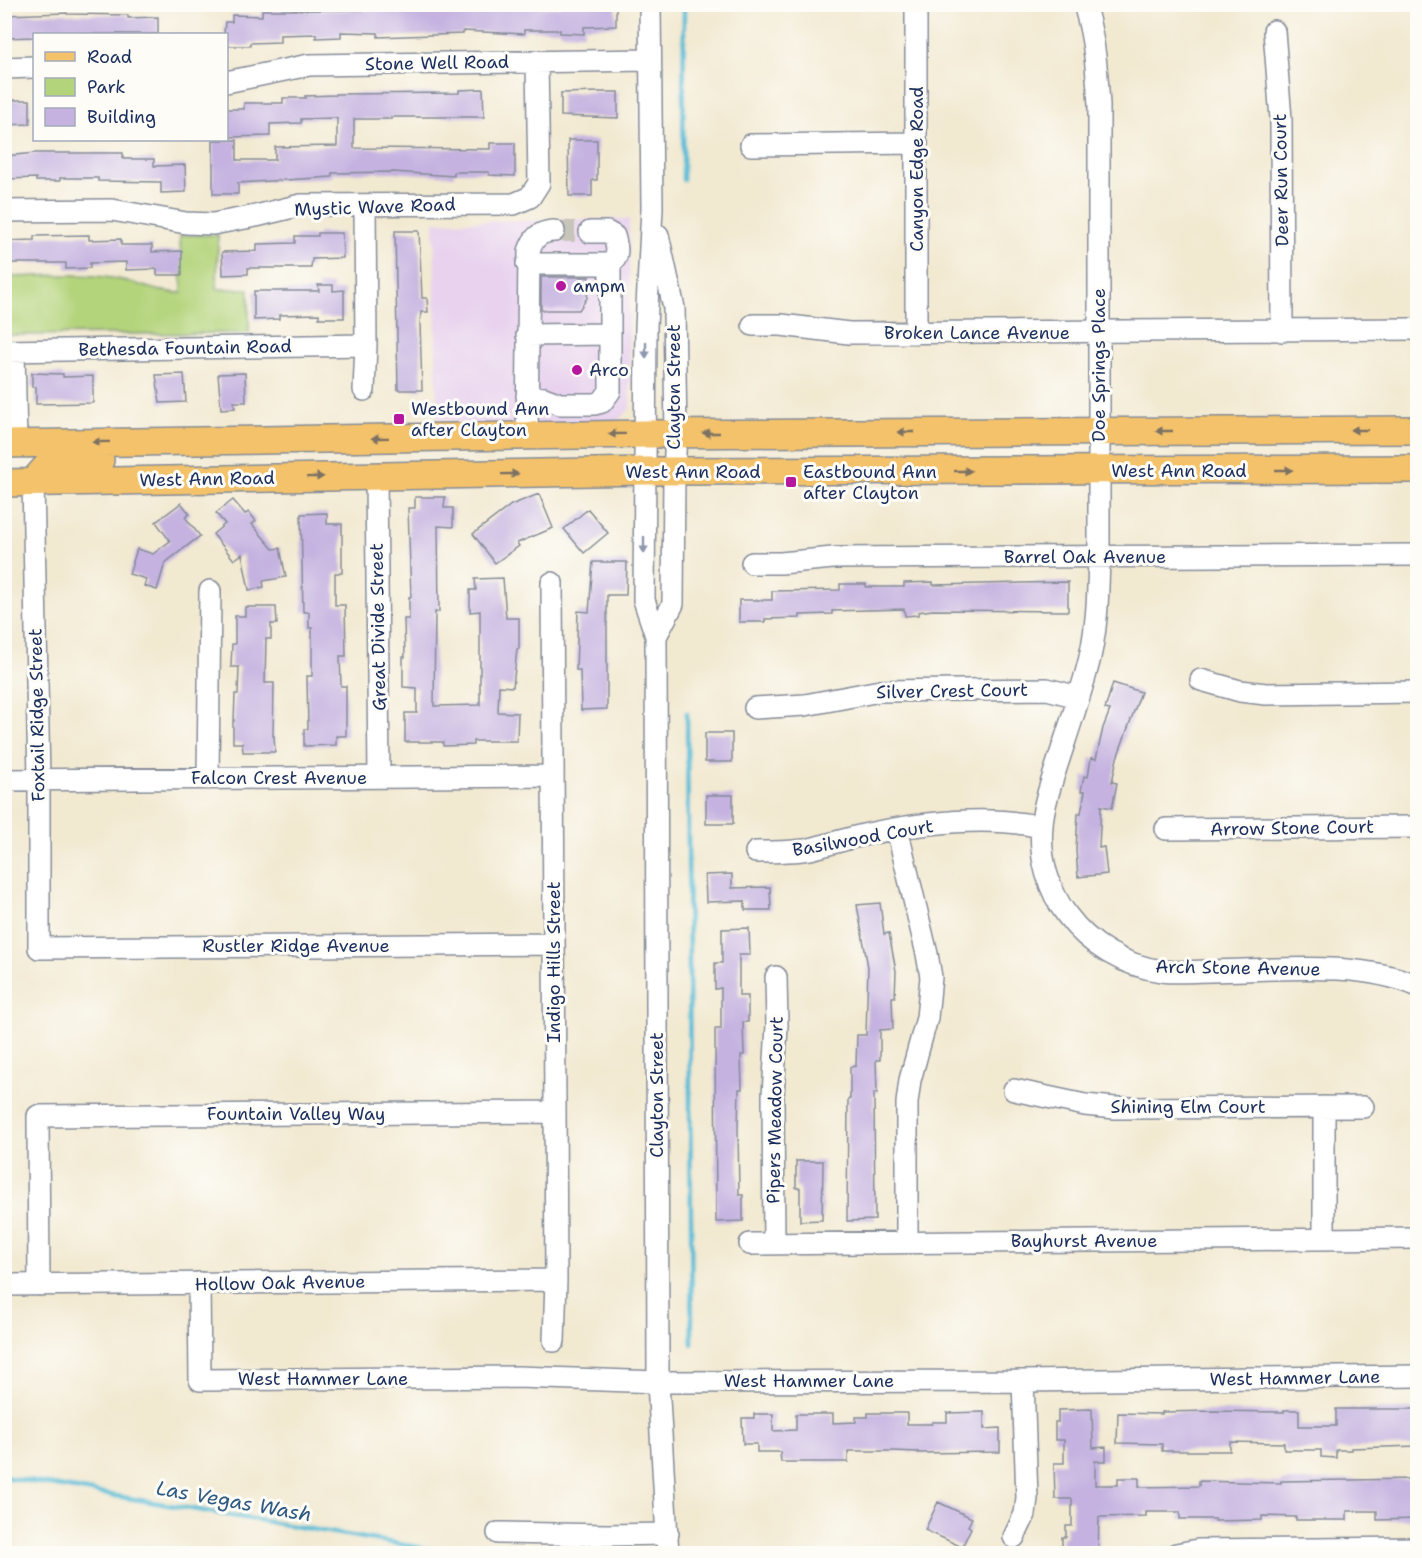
<svg xmlns="http://www.w3.org/2000/svg" width="1422" height="1558" font-family="'Shantell Sans',sans-serif">
  <style>
    .built { fill: #e8d2ee }
    .green { fill: #b4d47b; stroke: #68826c; stroke-width: 1.5 }
    .lines { fill: none; stroke-linecap: round; stroke-linejoin: round }
    .stream { stroke: #58bcd6; stroke-width: 4.5 }
    .building { fill: #c5b2e0 }
    .minor-tunnel { stroke: #c7c4ba; stroke-width: 21; stroke-dasharray: 21 10; stroke-linecap: butt }
    .minor-casing { stroke: #868c98; stroke-width: 24 }
    .major-casing { stroke: #868c98; stroke-width: 30 }
    .path { stroke: #868c98; stroke-width: 3; stroke-dasharray: 4.5 4.5; stroke-linecap: butt }
    .minor { stroke: #fff; stroke-width: 21 }
    .major { stroke: #f3c26a; stroke-width: 27 }
    .oneway { fill: #8d97ae }
    .oneway2 { fill: #7c7163 }
    .poi-dot { fill: #b5179e; stroke: #fdfcf7; stroke-width: 2 }
    .labels { text-anchor: middle; stroke-width: 6; stroke-linejoin: round; paint-order: stroke }
    .street-label { font-size: 18px; fill: #1b2f5e; stroke: #fdfcf7 }
    .poi-label { font-size: 18px; fill: #1b2f5e; stroke: #fdfcf7; text-anchor: start }
    .water-label { font-size: 20px; font-style: italic; fill: #2d5982; stroke: #fdfcf7 }
  </style>
  <rect width="100%" height="100%" fill="#fdfcf7"/>
  <filter id="ink" filterUnits="userSpaceOnUse"><feTurbulence type="fractalNoise" baseFrequency=".0167" numOctaves="2"/><feDisplacementMap in="SourceGraphic" scale="12" xChannelSelector="R" yChannelSelector="G"/><feConvolveMatrix kernelMatrix="1 2 1 2 8 2 1 2 1" color-interpolation-filters="sRGB"/></filter>
  <filter id="wash" filterUnits="userSpaceOnUse"><feTurbulence type="fractalNoise" baseFrequency=".008" numOctaves="4" result="noise"/><feDisplacementMap in="SourceGraphic" scale="24" xChannelSelector="R" yChannelSelector="G"/><feGaussianBlur stdDeviation="1.35" result="paint"/><feColorMatrix in="noise" values="0 0 0 0 0 0 0 0 0 0 0 0 0 0 0 0 0 1.4 0 .05"/><feComposite in="paint" operator="in"/></filter>
  <g filter="url(#wash)">
    <rect width="100%" height="100%" fill="#f2e9d1"/>
    <path class="built" d="M629 219 630 409 615 423 476 426 437 418 434 222Z"/>
    <path class="green" d="M180 235H218L217 289H249V333L5 335 4 277C43 277 85 271 122 280 145 285 157 293 182 293Z"/>
    <g class="lines">
      <path class="stream" d="M683 180 684 4
        M687 713 692 1344
        M4 1477 458 1554"/>
    </g>
    <g id="blocks">
      <path class="building" d="M560 4H616V26L584 27V34L560 33V30H524V34L463 31V34L433 35 378 37V33L341 32V37L316 38V34L280 35V42L250 43V46H226V34H224L225 22H232V15L262 16V10H377V9L469 7H560Z
        M67 13V14L128 15V18L158 17V34H34V37L4 38V15Z
        M483 89 484 117H391V119H354V148L490 149V143H515V176L489 175V172H454V176L393 172 332 173V177L238 183V194H213V140H237V160H275V147L337 146V118L301 119V123L270 124V136L226 137V109H244V103H283V98H306L305 96 336 95V94L459 93V90Z
        M600 92H618V118L561 116V93Z
        M4 100H30V124L4 125Z
        M568 140H597V180H592V196H569Z
        M36 153H123V159H154V166L185 165 186 192 161 193V182L98 181V178H60V181H36V178L6 179 5 156Z
        M395 231H419L422 298H427L428 312H421L420 323 422 390H398Z
        M318 233H342L343 258 312 259 311 268H248V274L223 275 222 252 257 251V244L295 243V236H318Z
        M89 235V240L121 239V245H152V252L182 251V275H157V269L126 270V262L90 263V268L66 269V263H4V241L34 240V236Z
        M541 277H589L587 298 579 310H541Z
        M318 285H333V291L344 290V318H319V314L279 315V319L254 320V291H319Z
        M32 373 63 374V377L93 376V403L36 404V387H32Z
        M245 373 246 402H234L235 408 221 409 218 374Z
        M184 374 186 402 160 403 156 375Z
        M539 494 553 528 517 543 519 546 495 563 473 534 511 505Z
        M415 497H445L444 508H453V527L438 526 439 612H435L434 706 480 705V611L470 612V590H476L475 579 503 578 506 618H519V649H517L513 687 499 686 498 712 518 713 517 741H473V745L443 746V742H405V713H417V688L403 687V657H405L404 619H409V597H411L408 508H415Z
        M233 500 245 514 249 512 256 521 252 524 273 549 280 548 286 577 263 581 264 587 249 590 242 554 234 560 213 534 225 524 216 513Z
        M181 503 190 514 185 517 200 536 165 563 157 590 144 586 146 579 129 574 137 549 153 554 170 541 156 522Z
        M588 509 608 533 584 553 564 529Z
        M327 513V524H342V573H335V605H345L346 656H340L341 686H346V736H336V745L304 746V729H308L307 676H312V628H309V612H303L301 514Z
        M593 562H627L626 595H607V709L581 710 580 670H576L578 611 589 612Z
        M933 582V585L1068 582V611L933 610 918 612V615L905 616 904 609 832 611V614L800 615V618L765 619V622H739V600H772V591L840 590V584H866V587H904V583Z
        M245 607H276L277 624H271V639H266L265 683H274L273 736H274L275 752H243L242 743H233V721H234L235 694H238L239 667H231L232 644H235V616H245Z
        M1113 683 1141 692 1117 758 1112 782 1117 783 1112 808 1101 806 1099 848 1104 847 1107 874 1078 877 1076 850 1078 813H1081L1085 791H1081L1084 776 1088 777 1091 758 1096 759 1103 728 1110 710 1105 709Z
        M705 733H732V762H705Z
        M706 795H733V824H706Z
        M732 874V888L770 887 771 910H745V901L706 902 705 875Z
        M880 903 884 934 889 933 896 971 895 997H892L893 1029 880 1030V1060H876L877 1093H874L875 1220 847 1221 848 1099H850V1067L856 1066 857 1035H866L868 967 857 905Z
        M749 928 750 955H739V996H748V1022H743L744 1055H741L742 1089H739L738 1128 739 1195H743V1221L716 1222 715 1029H721V988L715 989V963H722V929Z
        M796 1161H823L822 1220 800 1221V1188H796Z
        M1092 1409 1093 1448 1106 1447V1461H1095V1485H1118V1478H1139V1487L1199 1486V1481L1281 1483V1481L1418 1479V1519L1377 1520V1511H1347V1520H1296V1517L1262 1516V1520L1215 1521V1519H1180V1512H1146V1516L1099 1517 1098 1554H1062V1537H1066V1526H1072V1499H1055L1054 1463H1064V1440H1055V1422H1058V1410Z
        M1336 1409H1418V1446L1351 1448V1450H1336V1458L1321 1457V1450H1284V1443L1230 1442V1451H1162V1444L1117 1443 1118 1413 1162 1414V1412L1214 1411 1284 1412V1410H1299V1426H1336Z
        M984 1412V1429L1000 1428V1452L918 1453V1452L893 1451H848V1462H781L780 1452H757V1444H743L742 1418H754V1414H773V1431L796 1430V1414H833V1423L856 1422V1417H868V1413H907V1424H932V1422H947V1413Z
        M938 1502 972 1518 968 1526 971 1528 962 1547 925 1530Z"/>
    </g>
  </g>
  <g filter="url(#ink)">
    <use href="#blocks" fill-opacity="0" stroke="#868c98" stroke-width="1.5"/>
    <g class="lines">
      <path class="minor-tunnel" d="M554 231 590 232"/>
      <defs>
        <path id="minor" d="M650 4 652 208 646 327 644 600 656 636 658 1382 668 1554
          M1086 11C1095 42 1097 73 1099 105V557C1098 597 1097 635 1086 673 1077 705 1066 737 1056 768 1050 787 1043 806 1042 825 1039 857 1048 890 1067 915 1089 945 1124 966 1162 971 1178 973 1195 971 1212 971 1276 970 1359 960 1418 986
          M1274 31 1281 119 1282 331
          M4 68 34 67
          M226 82 309 65 650 60
          M751 145 917 143
          M4 211 112 210 186 223 213 224 256 216 301 205 514 204 530 197 539 183 537 61
          M527 264H610
          M753 325H781L849 333 1418 329
          M916 333V4
          M527 335 610 334
          M4 351 366 345
          M14 351 16 444
          M364 390 366 345 365 205
          M527 396 544 398 560 404H594L602 402 610 391V264C620 257 617 246 614 236L607 232H590
          M527 435 529 251C534 237 539 232 554 231
          M376 476 379 777
          M33 482 39 780V948L554 944
          M752 563H781L833 558 1418 555
          M552 583 556 1280 554 1341
          M656 636 673 604 674 472 676 434 674 308 658 235
          M1201 680 1240 691 1266 694 1418 692
          M755 708 805 705 880 691 1047 689 1078 697
          M208 779 210 591
          M4 780 553 776
          M897 829 927 954 931 977 927 1018 910 1080 907 1103V1242
          M1166 829 1418 827
          M756 852C774 852 792 852 810 849 830 844 849 838 868 834 921 823 989 815 1041 827
          M1014 1090 1085 1105 1115 1108 1363 1107
          M1324 1107V1239
          M750 1244 1418 1238
          M774 1244 773 1096 777 1025 776 977
          M199 1283 200 1380 518 1377 658 1382 1023 1381 1418 1376
          M4 1285 556 1280
          M39 1285 38 1116 555 1112
          M498 1533 607 1535 668 1534
          M1014 1537 1025 1514 1027 1498 1023 1381
          M1176 1554 1198 1550 1418 1548"/>
        <path id="major" d="M4 444 646 434 1418 430
          M33 482 49 464 100 460
          M4 483 645 471 1418 469"/>
      </defs>
      <use href="#minor" class="minor-casing"/>
      <use href="#major" class="major-casing"/>
      <path class="path" d="M4 1543 41 1554"/>
      <use href="#minor" class="minor"/>
      <use href="#major" class="major"/>
    </g>
    <defs><path id="oneway-solid" d="M-6-.8H1V-3.2L6.5 0L1 3.2V.8H-6Z" transform="scale(1.5)"/></defs>
    <g class="oneway">
      <use href="#oneway-solid" transform="translate(646 350) rotate(90)"/>
      <use href="#oneway-solid" transform="translate(644 545) rotate(90)"/>
    </g>
    <g class="oneway2">
      <use href="#oneway-solid" transform="translate(1359 430) rotate(180)"/>
      <use href="#oneway-solid" transform="translate(1164 431) rotate(180)"/>
      <use href="#oneway-solid" transform="translate(906 432) rotate(180)"/>
      <use href="#oneway-solid" transform="translate(711 433) rotate(180)"/>
      <use href="#oneway-solid" transform="translate(617 434) rotate(179)"/>
      <use href="#oneway-solid" transform="translate(380 438) rotate(179)"/>
      <use href="#oneway-solid" transform="translate(101 442) rotate(179)"/>
      <use href="#oneway-solid" transform="translate(1284 470)"/>
      <use href="#oneway-solid" transform="translate(963 471)"/>
      <use href="#oneway-solid" transform="translate(510 474) rotate(-1)"/>
      <use href="#oneway-solid" transform="translate(315 477) rotate(-1)"/>
    </g>
  </g>
  <g class="poi-dot">
    <circle cx="561" cy="286" r="6"/>
    <circle cx="577" cy="370" r="6"/>
    <rect x="393" y="413" width="12" height="12" rx="3"/>
    <rect x="785" y="476" width="12" height="12" rx="3"/>
  </g>
  <g class="labels">
    <g class="street-label">
      <text transform="translate(437 63) rotate(-1)" y="6">Stone Well Road</text>
      <text transform="translate(917 169) rotate(-90)" y="6">Canyon Edge Road</text>
      <text transform="translate(1281 180) rotate(-91)" y="6">Deer Run Court</text>
      <text transform="translate(375 207) rotate(-2)" y="6">Mystic Wave Road</text>
      <text x="977" y="339">Broken Lance Avenue</text>
      <text transform="translate(185 348) rotate(-1)" y="6">Bethesda Fountain Road</text>
      <text transform="translate(1099 365) rotate(-90)" y="6">Doe Springs Place</text>
      <text transform="translate(674 387) rotate(-90)" y="6">Clayton Street</text>
      <text x="1179" y="477">West Ann Road</text>
      <text x="693" y="478">West Ann Road</text>
      <text transform="translate(207 479) rotate(-1)" y="6">West Ann Road</text>
      <text x="1085" y="563">Barrel Oak Avenue</text>
      <text transform="translate(378 627) rotate(-91)" y="6">Great Divide Street</text>
      <text transform="translate(952 691) rotate(-1)" y="6">Silver Crest Court</text>
      <text transform="translate(37 715) rotate(-91)" y="6">Foxtail Ridge Street</text>
      <text x="279" y="784">Falcon Crest Avenue</text>
      <text transform="translate(1292 828) rotate(-1)" y="6">Arrow Stone Court</text>
      <text transform="translate(863 838) rotate(-10)" y="6">Basilwood Court</text>
      <text x="296" y="952">Rustler Ridge Avenue</text>
      <text transform="translate(554 962) rotate(-90)" y="6">Indigo Hills Street</text>
      <text transform="translate(1238 968) rotate(1)" y="6">Arch Stone Avenue</text>
      <text transform="translate(657 1095) rotate(-90)" y="6">Clayton Street</text>
      <text x="1188" y="1113">Shining Elm Court</text>
      <text transform="translate(775 1110) rotate(-89)" y="6">Pipers Meadow Court</text>
      <text x="296" y="1120">Fountain Valley Way</text>
      <text x="1084" y="1247">Bayhurst Avenue</text>
      <text transform="translate(280 1283) rotate(-1)" y="6">Hollow Oak Avenue</text>
      <text transform="translate(1295 1378) rotate(-1)" y="6">West Hammer Lane</text>
      <text x="323" y="1385">West Hammer Lane</text>
      <text x="809" y="1387">West Hammer Lane</text>
    </g>
    <g class="poi-label">
      <text x="573" y="292">ampm</text>
      <text x="589" y="376">Arco</text>
      <text x="411" y="415">Westbound Ann<tspan x="411" dy="21">after Clayton</tspan></text>
      <text x="803" y="478">Eastbound Ann<tspan x="803" dy="21">after Clayton</tspan></text>
    </g>
    <g class="water-label">
      <text transform="translate(234 1501) rotate(10)" y="7">Las Vegas Wash</text>
    </g>
  </g>
  <rect width="1422" height="1558" fill="none" stroke="#fdfcf7" stroke-width="24"/>
  <rect x="33" y="33" width="195" height="108" fill="#fdfcf7" stroke="#a3aaba" stroke-width="1.5"/>
  <rect x="45" y="52" width="30" height="9" fill="#f3c26a" stroke="#a3aaba" stroke-width="1.5"/>
  <text x="87" y="63" font-size="18" fill="#1b2f5e">Road</text>
  <rect x="45" y="78" width="30" height="18" fill="#b4d47b" stroke="#a3aaba" stroke-width="1.5"/>
  <text x="87" y="93" font-size="18" fill="#1b2f5e">Park</text>
  <rect x="45" y="108" width="30" height="18" fill="#c5b2e0" stroke="#a3aaba" stroke-width="1.5"/>
  <text x="87" y="123" font-size="18" fill="#1b2f5e">Building</text>
</svg>
